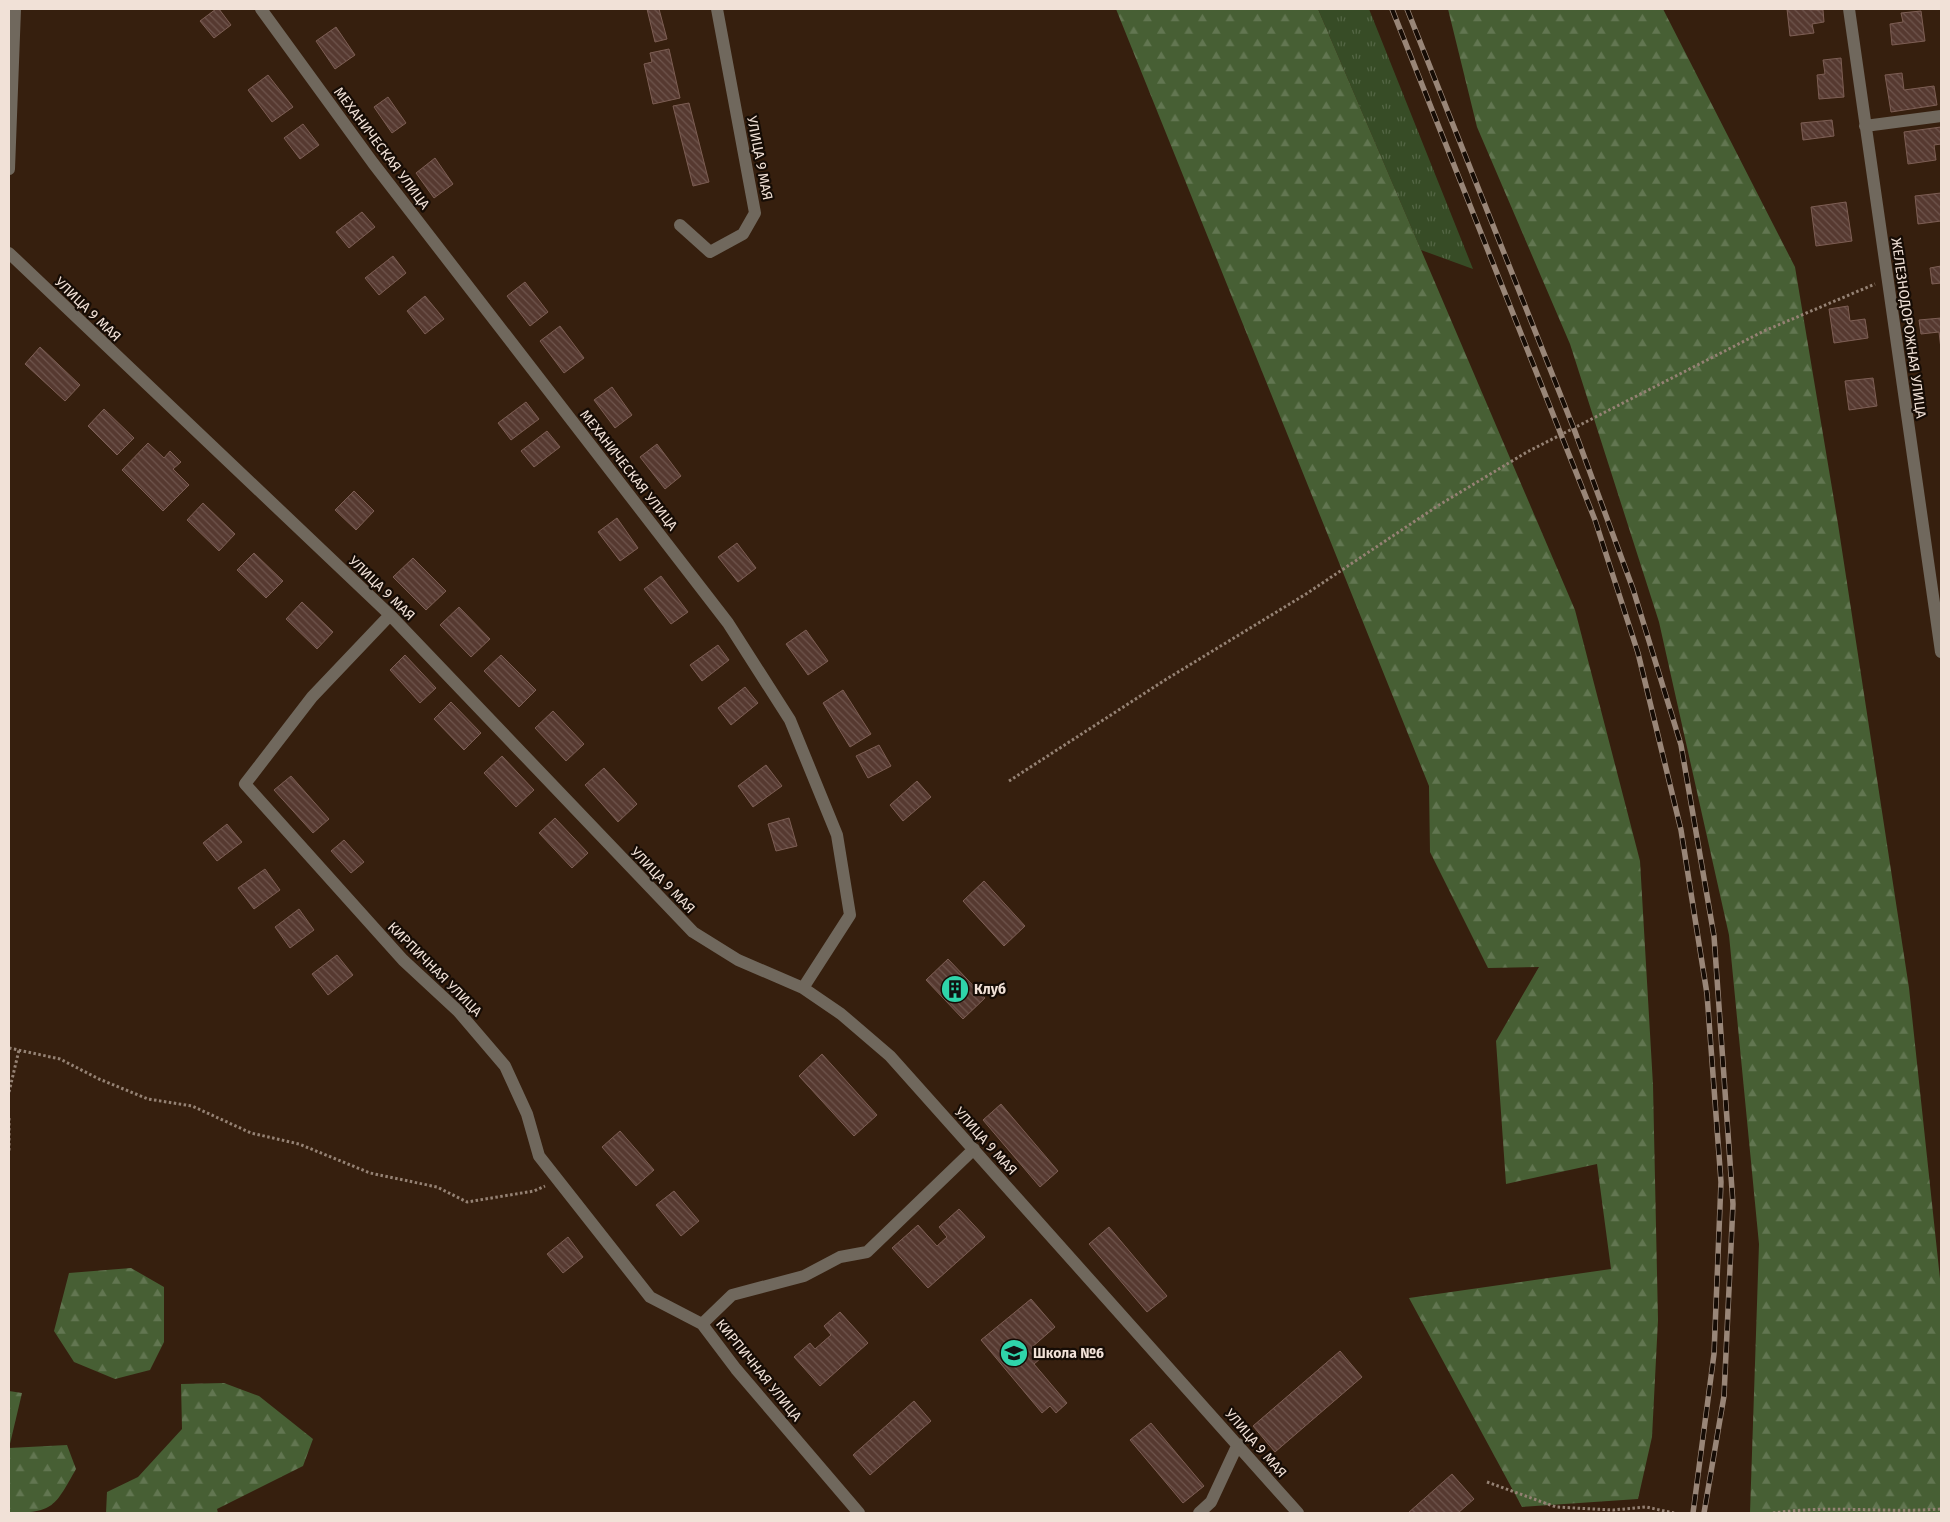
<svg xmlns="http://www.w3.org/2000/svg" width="1950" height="1522" font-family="'Fira Sans',sans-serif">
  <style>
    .grass { fill: url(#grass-tufts) }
    .forest { fill: url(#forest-firs) }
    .building { fill: url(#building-back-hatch); stroke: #7d5e54 }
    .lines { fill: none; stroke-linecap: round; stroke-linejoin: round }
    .path { stroke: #958274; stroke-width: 3; stroke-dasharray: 2.5 2.5; stroke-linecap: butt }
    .street { stroke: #70685d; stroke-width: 12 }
    .rail-casing { stroke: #998678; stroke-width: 5.5 }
    .rail { stroke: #160c05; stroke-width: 4; stroke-dasharray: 11; stroke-linecap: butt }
    .labels { text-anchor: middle; stroke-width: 4.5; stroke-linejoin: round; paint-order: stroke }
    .street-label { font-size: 14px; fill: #f1e1d7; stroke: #160c05 }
    .poi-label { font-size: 14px; font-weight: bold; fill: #f1e1d7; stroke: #160c05; text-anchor: start }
  </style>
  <defs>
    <pattern id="grass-tufts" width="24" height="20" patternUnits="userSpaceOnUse" patternTransform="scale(1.25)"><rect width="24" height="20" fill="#374c26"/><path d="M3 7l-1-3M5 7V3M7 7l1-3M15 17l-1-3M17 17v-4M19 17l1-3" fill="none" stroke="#546645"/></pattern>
    <pattern id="forest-firs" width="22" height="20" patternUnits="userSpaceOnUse" patternTransform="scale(1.25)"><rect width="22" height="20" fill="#475f34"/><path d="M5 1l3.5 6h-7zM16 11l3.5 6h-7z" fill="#627651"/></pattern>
    <pattern id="building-back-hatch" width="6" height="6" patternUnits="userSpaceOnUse" patternTransform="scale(1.25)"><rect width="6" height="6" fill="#563930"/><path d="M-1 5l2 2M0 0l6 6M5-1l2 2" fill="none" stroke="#6f554d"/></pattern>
  </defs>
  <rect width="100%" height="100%" fill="#361f0e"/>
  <path class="grass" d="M1318 9H1369L1473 269 1421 250Z"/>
  <path class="forest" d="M1116 9H1318L1575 610 1640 861 1653 1085 1658 1320 1652 1437 1638 1499 1522 1507 1409 1298 1611 1269 1597 1164 1506 1184 1496 1041 1539 967 1488 968 1430 852 1429 786Z
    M1448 9H1663L1795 267 1838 524 1909 988 1941 1288 1940 1513H1750L1759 1244 1729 935 1659 622 1570 344 1477 127Z
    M131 1268 164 1287V1342L150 1370 115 1379 74 1362 54 1331 69 1273Z
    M224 1383 259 1396 313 1439 303 1466 217 1509 218 1513H106L107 1492 138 1477 182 1429 181 1384Z
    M9 1391 22 1393 9 1448 67 1445 76 1469C55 1506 54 1513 9 1513Z"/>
  <path class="building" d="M216 9H219L231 25 214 38 200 21Z
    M647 9H659L667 39 655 42Z
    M1787 9 1823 10 1824 22 1812 24 1814 33 1790 36Z
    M1921 11 1925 41 1892 45 1890 24 1903 22 1901 13Z
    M336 27 355 55 335 69 316 41Z
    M669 49 680 98 653 104 644 64 652 62 650 53Z
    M1841 58 1844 97 1819 99 1817 75 1825 74 1823 60Z
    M1902 73 1904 90 1934 86 1937 105 1891 112 1885 75Z
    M268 75 293 107 272 122 248 90Z
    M388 97 406 123 392 133 374 107Z
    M689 103 709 182 693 186 673 106Z
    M1832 120 1834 136 1803 140 1801 123Z
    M303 124 319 145 300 159 284 138Z
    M1941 127V144L1934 145 1936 160 1908 164 1904 132Z
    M435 158 453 184 434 198 416 173Z
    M1941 193V221L1918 224 1915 196Z
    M1846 202 1852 241 1816 246 1811 207Z
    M362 212 375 227 349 248 336 232Z
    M393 256 406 273 379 295 365 278Z
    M1941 266V283L1932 284 1930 268Z
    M525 282 548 312 530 326 507 296Z
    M425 296 444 319 425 334 407 311Z
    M1848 306 1850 321 1865 319 1868 338 1834 343 1829 309Z
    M1941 318V349L1939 332 1921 334 1919 320Z
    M560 326 584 358 564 373 540 341Z
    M40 347 80 385 65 401 25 364Z
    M1873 378 1877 406 1849 410 1845 381Z
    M612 387 632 415 615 428 594 400Z
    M526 402 539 419 511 440 498 423Z
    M104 409 134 438 117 455 88 426Z
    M547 431 560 447 534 467 521 451Z
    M148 443 164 458 170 451 181 462 173 469 189 485 163 511 122 470Z
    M657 444 681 476 665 489 640 457Z
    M354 491 374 511 356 530 335 510Z
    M203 503 235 534 219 551 187 520Z
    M617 518 638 548 620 561 598 532Z
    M737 543 756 568 738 582 718 557Z
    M254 553 283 581 266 598 237 570Z
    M413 558 446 591 426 610 393 577Z
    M661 576 688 612 671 624 644 589Z
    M302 602 333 632 317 649 286 619Z
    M459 607 490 639 471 657 440 625Z
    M806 630 828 661 808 675 786 644Z
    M718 645 729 660 702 681 690 665Z
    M405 655 436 688 420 703 390 670Z
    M501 655 536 690 519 707 484 671Z
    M745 687 758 703 731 725 718 708Z
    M843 690 871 734 850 747 823 703Z
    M451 702 481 733 464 750 434 719Z
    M553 711 584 744 566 761 535 728Z
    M879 745 891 766 868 778 856 756Z
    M502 756 534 790 516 807 484 773Z
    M766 765 782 786 753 807 738 786Z
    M604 768 637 804 618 822 585 785Z
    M291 776 329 819 313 833 274 790Z
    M917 781 931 797 903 821 890 805Z
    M555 818 588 853 572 868 539 833Z
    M789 818 797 846 776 851 768 824Z
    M227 824 242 842 217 861 203 843Z
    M344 840 364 862 351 873 331 851Z
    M265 869 280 890 254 909 238 888Z
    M984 881 1025 926 1004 946 963 901Z
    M299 909 314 930 290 948 275 927Z
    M337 955 353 975 328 995 312 974Z
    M948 959 985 998 963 1019 926 980Z
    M822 1054 877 1115 854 1136 799 1076Z
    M1001 1104 1058 1171 1040 1187 983 1120Z
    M620 1131 654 1170 636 1186 602 1147Z
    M674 1191 699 1221 681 1236 656 1205Z
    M959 1209 985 1237 928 1288 892 1248 918 1225 937 1246 947 1237 939 1227Z
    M1109 1227 1167 1296 1147 1312 1089 1244Z
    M568 1237 583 1257 563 1273 547 1254Z
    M1031 1299 1055 1327 1031 1348 1040 1359 1034 1364 1067 1403 1056 1413 1050 1406 1042 1413 981 1340Z
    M840 1312 868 1343 820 1386 794 1357 810 1343 815 1349 831 1335 824 1326Z
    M1340 1351 1362 1377 1275 1452 1253 1426Z
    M914 1401 931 1421 870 1475 853 1455Z
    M1151 1423 1204 1486 1183 1503 1130 1440Z
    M1452 1474 1474 1499 1458 1513H1408Z"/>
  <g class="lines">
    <path class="path" d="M1009 781 1165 680 1306 594 1439 505 1527 452 1764 331 1875 284
      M9 1048 60 1059 99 1079 148 1099 192 1106 251 1133 299 1144 370 1173 437 1187 467 1202 534 1191 545 1186
      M9 1092 19 1050
      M9 1118V1152
      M1487 1482 1556 1507 1613 1510 1646 1507 1674 1513
      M1773 1513C1828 1505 1885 1513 1941 1509"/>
    <path class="street" d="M261 9 373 163 728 623 790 720 837 835 850 915 803 988
      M1849 9 1941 652
      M1865 126 1941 116
      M9 169 15 9
      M680 225 710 252 743 234 755 213 717 9
      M9 253 390 615 693 932 738 960 803 988 841 1014 890 1056 1298 1513
      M390 615 312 697 245 784 403 960 458 1011 505 1066 527 1114 539 1156 650 1297 702 1324 736 1369 859 1513
      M702 1324 732 1295 804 1276 840 1257 867 1252 974 1149
      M1199 1513 1211 1502 1238 1444"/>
    <defs>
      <path id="rail" d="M1392 9 1595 520 1638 653 1681 830 1707 994 1721 1182 1714 1354 1693 1513
        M1407 9 1574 429 1633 589 1681 745 1714 936 1733 1204 1724 1396 1704 1513"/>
    </defs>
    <use href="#rail" class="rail-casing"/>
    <use href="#rail" class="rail"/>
  </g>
  <defs>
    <symbol id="building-disc" viewBox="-11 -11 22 22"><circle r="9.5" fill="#2fd4aa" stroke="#160c05"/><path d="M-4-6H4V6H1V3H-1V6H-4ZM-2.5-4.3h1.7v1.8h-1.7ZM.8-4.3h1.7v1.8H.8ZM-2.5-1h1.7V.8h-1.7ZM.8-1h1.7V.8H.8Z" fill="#111"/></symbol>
    <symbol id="school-disc" viewBox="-11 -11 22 22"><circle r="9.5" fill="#2fd4aa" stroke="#160c05"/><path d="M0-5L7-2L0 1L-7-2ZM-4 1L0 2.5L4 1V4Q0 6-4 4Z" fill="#111"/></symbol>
  </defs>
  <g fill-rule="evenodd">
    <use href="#building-disc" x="939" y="973" width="32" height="32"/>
    <use href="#school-disc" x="998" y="1337" width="32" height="32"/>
  </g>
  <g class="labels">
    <g class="street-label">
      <text transform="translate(382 148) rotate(53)" y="5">МЕХАНИЧЕСКАЯ УЛИЦА</text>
      <text transform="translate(760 158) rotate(79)" y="5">УЛИЦА 9 МАЯ</text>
      <text transform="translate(88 309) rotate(44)" y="5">УЛИЦА 9 МАЯ</text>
      <text transform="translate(1909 328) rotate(82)" y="5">ЖЕЛЕЗНОДОРОЖНАЯ УЛИЦА</text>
      <text transform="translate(629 470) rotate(52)" y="5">МЕХАНИЧЕСКАЯ УЛИЦА</text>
      <text transform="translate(382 588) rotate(44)" y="5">УЛИЦА 9 МАЯ</text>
      <text transform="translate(663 880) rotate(46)" y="5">УЛИЦА 9 МАЯ</text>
      <text transform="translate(435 969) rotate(45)" y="5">КИРПИЧНАЯ УЛИЦА</text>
      <text transform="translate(986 1141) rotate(48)" y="5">УЛИЦА 9 МАЯ</text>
      <text transform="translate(759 1370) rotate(51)" y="5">КИРПИЧНАЯ УЛИЦА</text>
      <text transform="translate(1256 1443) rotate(49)" y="5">УЛИЦА 9 МАЯ</text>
    </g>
    <g class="poi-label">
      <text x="974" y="994">Клуб</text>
      <text x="1033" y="1358">Школа №6</text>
    </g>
  </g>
  <rect width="1950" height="1522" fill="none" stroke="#f1e1d7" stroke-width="20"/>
</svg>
